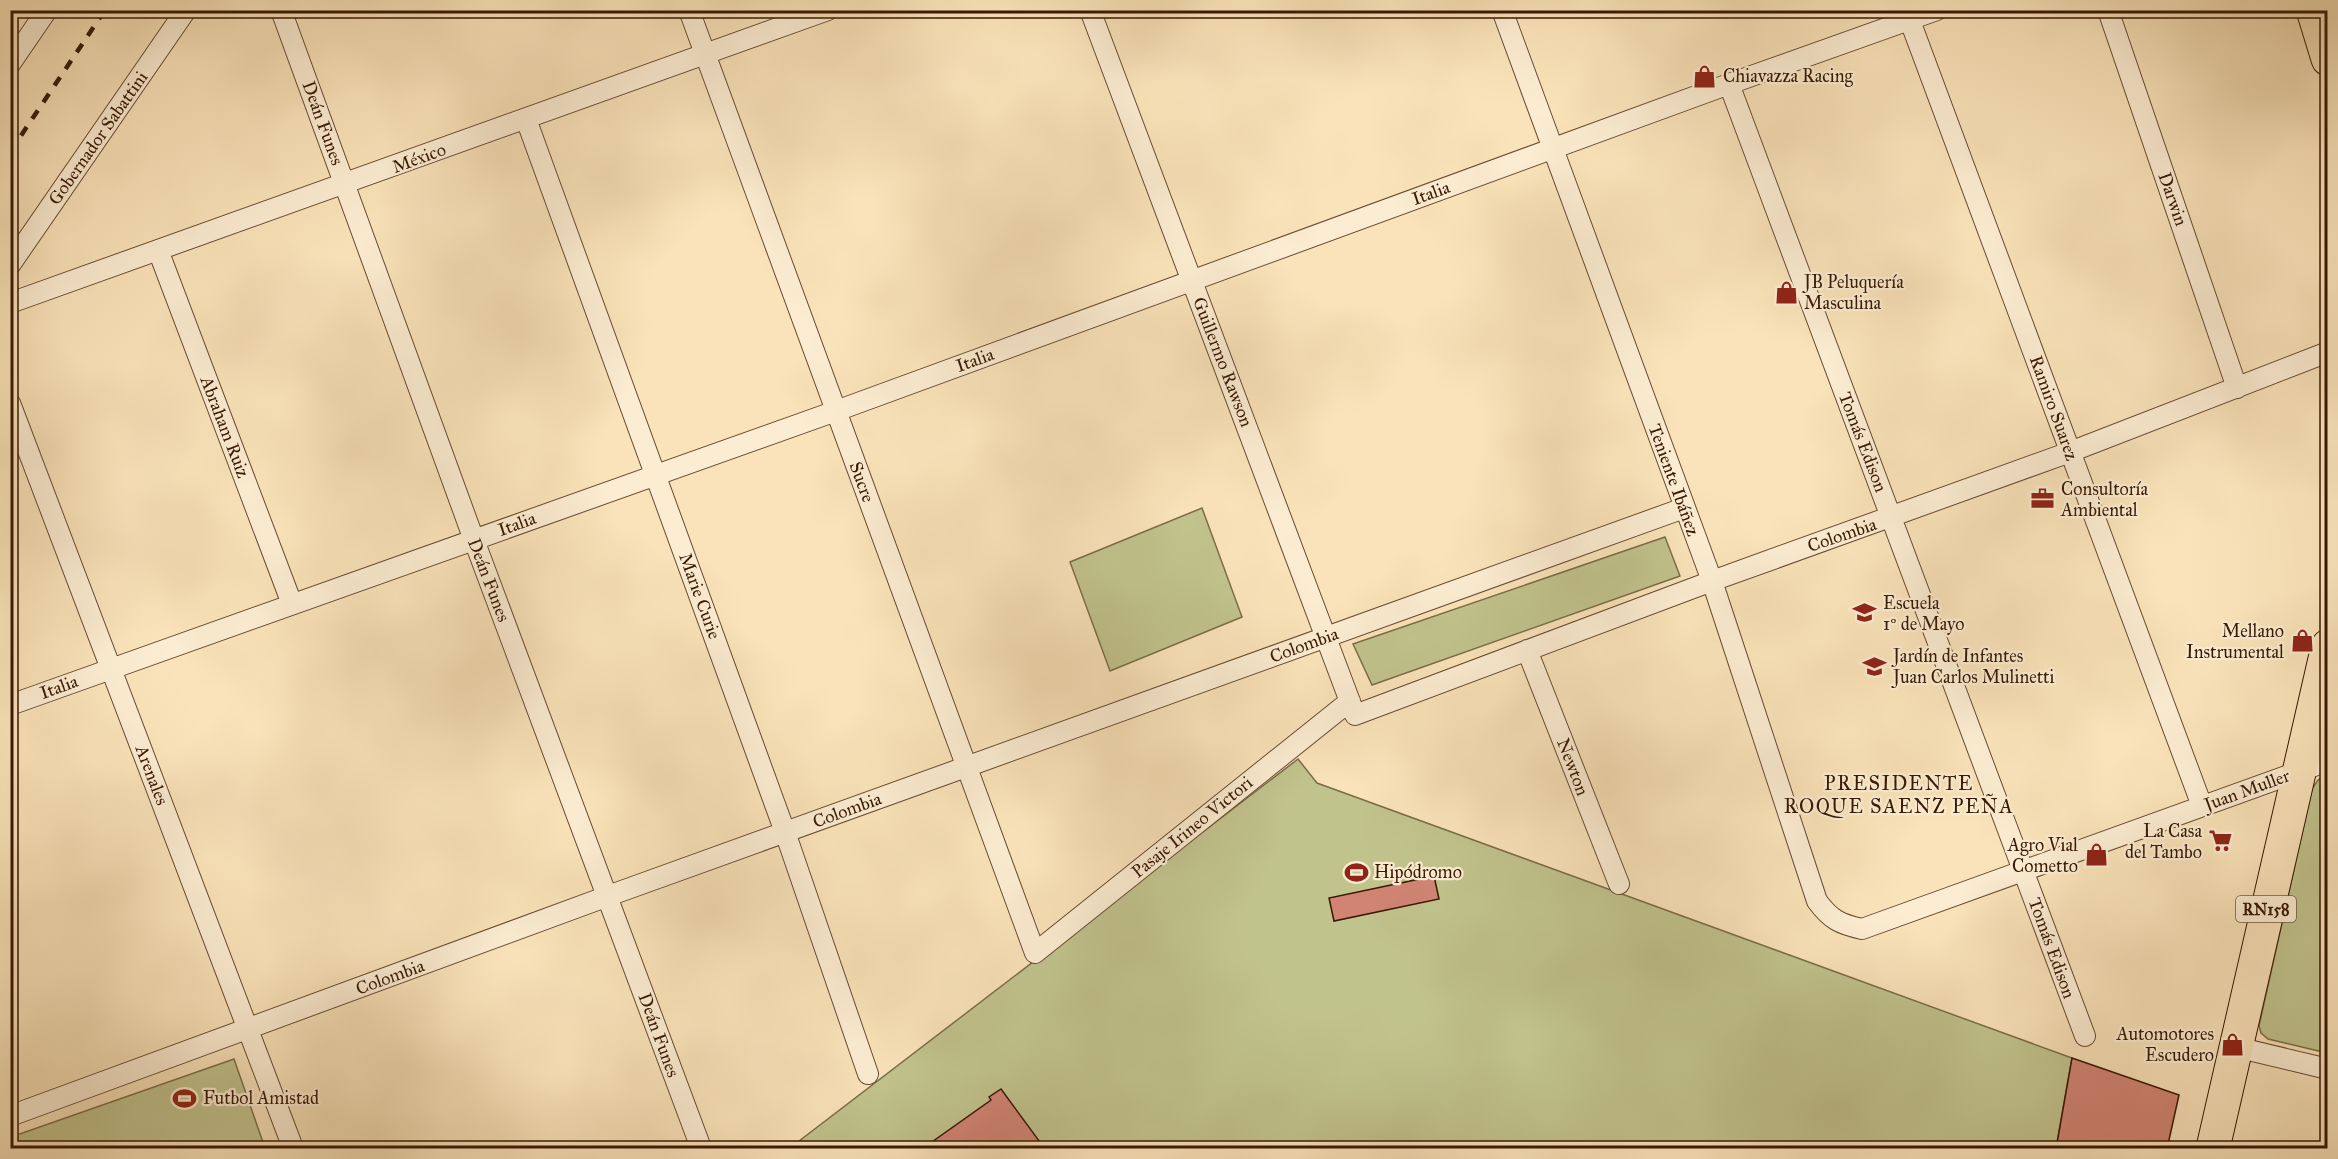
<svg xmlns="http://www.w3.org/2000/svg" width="2338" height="1159" font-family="'IM FELL Great Primer',serif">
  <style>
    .green { fill: #c1c38d; stroke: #7c6e48; stroke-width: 1.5 }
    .building { fill: #d18474; stroke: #381804; stroke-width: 1.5 }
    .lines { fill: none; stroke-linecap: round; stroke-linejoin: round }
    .street-casing { stroke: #684b32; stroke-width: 22 }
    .highway-casing { stroke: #381804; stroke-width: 35 }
    .street { stroke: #fcedd2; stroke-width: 20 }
    .highway { stroke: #fae3ba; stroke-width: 33 }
    .rail { stroke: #381804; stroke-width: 4.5; stroke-dasharray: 10 10; stroke-linecap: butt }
    .labels { text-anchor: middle; stroke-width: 4.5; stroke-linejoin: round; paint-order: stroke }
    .shield { fill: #fcedd2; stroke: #735842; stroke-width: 1.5 }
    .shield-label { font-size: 16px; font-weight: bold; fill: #381804 }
    .poi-label { font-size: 18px; fill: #381804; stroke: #fcedd2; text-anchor: start }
    .street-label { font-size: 18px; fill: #381804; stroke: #fcedd2 }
    .neighbourhood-label { font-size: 20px; letter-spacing: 1.5px; fill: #381804; stroke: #fcedd2 }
  </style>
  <rect width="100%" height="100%" fill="#fae3ba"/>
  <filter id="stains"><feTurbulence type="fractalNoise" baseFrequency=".00333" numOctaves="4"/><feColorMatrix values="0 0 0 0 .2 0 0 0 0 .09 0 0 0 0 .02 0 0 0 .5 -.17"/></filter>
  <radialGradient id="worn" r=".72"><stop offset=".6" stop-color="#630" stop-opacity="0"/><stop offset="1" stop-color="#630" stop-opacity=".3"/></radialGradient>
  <path class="green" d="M1202 508 1242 617 1110 671 1070 562Z
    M1665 537 1680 576 1372 685 1353 644Z
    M1298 759 1317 783 2072 1058 2056 1148H790Z
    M2327 775V1053L2268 1039 2261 1033 2259 1026 2312 789 2318 780Z
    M234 1059 265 1148H11V1137Z"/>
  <path class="building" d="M1434 876 1439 899 1334 921 1329 898Z
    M2072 1058 2179 1095 2167 1149H2056Z
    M1001 1089 1045 1149H922L991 1100 989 1097Z"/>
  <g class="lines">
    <defs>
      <path id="street" d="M281 10 474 540 701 1148
        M689 10 1035 953 1350 701
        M1090 10 1355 715 1712 581 2070 452 2328 352
        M1502 10 1712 581 1817 901C1831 920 1840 924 1862 929L2328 761
        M1906 10 2202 806
        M2108 10 2237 388
        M10 64 47 10
        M1729 84 2085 1036
        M526 119 785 832 868 1074
        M158 250 292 604
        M10 265 186 10
        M10 303 828 10
        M10 403 293 1148
        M1527 650 1619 884
        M10 705 836 411 1729 84 1937 10
        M2236 1047 2328 1069
        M10 1116 608 896 1684 508"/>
      <path id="highway" d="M2313 10 2328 59
        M2213 1148 2328 646"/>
    </defs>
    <use href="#street" class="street-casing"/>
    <use href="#highway" class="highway-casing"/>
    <use href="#street" class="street"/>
    <use href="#highway" class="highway"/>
    <path class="rail" d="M10 152 105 10"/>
  </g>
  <defs>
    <symbol id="shop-bare" viewBox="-9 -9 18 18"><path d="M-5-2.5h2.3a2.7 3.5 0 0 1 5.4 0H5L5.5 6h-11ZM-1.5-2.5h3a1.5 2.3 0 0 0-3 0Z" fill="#8f2418" stroke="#fcedd2" stroke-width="2.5" paint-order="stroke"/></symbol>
    <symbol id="office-bare" viewBox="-9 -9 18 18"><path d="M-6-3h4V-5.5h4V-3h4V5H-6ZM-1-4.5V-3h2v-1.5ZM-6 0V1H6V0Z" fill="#8f2418" stroke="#fcedd2" stroke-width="2.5" paint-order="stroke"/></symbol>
    <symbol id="school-bare" viewBox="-9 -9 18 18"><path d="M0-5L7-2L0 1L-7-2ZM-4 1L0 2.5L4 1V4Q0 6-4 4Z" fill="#8f2418" stroke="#fcedd2" stroke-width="2.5" paint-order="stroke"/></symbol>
    <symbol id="supermarket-bare" viewBox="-9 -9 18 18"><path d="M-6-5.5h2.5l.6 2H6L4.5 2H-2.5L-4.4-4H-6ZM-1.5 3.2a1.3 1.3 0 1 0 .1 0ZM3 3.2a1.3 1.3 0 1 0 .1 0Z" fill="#8f2418" stroke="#fcedd2" stroke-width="2.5" paint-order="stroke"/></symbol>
    <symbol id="stadium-bare" viewBox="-9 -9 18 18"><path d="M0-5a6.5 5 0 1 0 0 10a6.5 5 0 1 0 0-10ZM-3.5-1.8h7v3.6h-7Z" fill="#8f2418" stroke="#fcedd2" stroke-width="2.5" paint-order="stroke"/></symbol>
  </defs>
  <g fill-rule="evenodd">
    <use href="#shop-bare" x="1688" y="60" width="33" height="33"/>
    <use href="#shop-bare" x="1770" y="276" width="33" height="33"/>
    <use href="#office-bare" x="2026" y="482" width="33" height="33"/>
    <use href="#school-bare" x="1848" y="596" width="33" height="33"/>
    <use href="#shop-bare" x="2286" y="624" width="33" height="33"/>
    <use href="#school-bare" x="1858" y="650" width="33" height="33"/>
    <use href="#supermarket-bare" x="2204" y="824" width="33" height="33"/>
    <use href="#shop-bare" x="2080" y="838" width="33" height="33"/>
    <use href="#stadium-bare" x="1340" y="856" width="33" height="33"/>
    <use href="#shop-bare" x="2216" y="1028" width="33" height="33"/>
    <use href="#stadium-bare" x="168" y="1082" width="33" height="33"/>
  </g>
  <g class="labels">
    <rect class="shield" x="2236" y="896" width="60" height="26" rx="4.5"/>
    <g class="shield-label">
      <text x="2266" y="915">RN158</text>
    </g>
    <g class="poi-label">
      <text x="1723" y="82">Chiavazza Racing</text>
      <text x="1804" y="288">JB Peluquería<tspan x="1804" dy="21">Masculina</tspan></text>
      <text x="2061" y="495">Consultoría<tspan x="2061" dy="21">Ambiental</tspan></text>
      <text x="1883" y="609">Escuela<tspan x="1883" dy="21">1º de Mayo</tspan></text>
      <text x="2284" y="637" text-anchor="end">Mellano<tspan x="2284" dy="21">Instrumental</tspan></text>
      <text x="1893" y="662">Jardín de Infantes<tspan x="1893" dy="21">Juan Carlos Mulinetti</tspan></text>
      <text x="2202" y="837" text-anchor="end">La Casa<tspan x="2202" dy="21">del Tambo</tspan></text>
      <text x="2078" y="851" text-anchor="end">Agro Vial<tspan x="2078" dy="21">Cometto</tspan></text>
      <text x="1374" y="878">Hipódromo</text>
      <text x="2214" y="1040" text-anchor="end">Automotores<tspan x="2214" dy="21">Escudero</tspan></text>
      <text x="203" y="1104">Futbol Amistad</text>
    </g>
    <g class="street-label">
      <text transform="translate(323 123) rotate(70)" y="6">Deán Funes</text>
      <text transform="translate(98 138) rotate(-55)" y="6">Gobernador Sabattini</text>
      <text transform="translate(419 158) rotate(-20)" y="6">México</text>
      <text transform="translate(1431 193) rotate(-20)" y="6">Italia</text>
      <text transform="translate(2173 199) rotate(71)" y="6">Darwin</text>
      <text transform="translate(975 360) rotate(-20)" y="6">Italia</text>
      <text transform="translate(1223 362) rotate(69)" y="6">Guillermo Rawson</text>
      <text transform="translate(2054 408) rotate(70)" y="6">Ramiro Suarez</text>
      <text transform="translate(225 427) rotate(69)" y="6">Abraham Ruiz</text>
      <text transform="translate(1863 442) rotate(69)" y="6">Tomás Edison</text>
      <text transform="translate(1674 480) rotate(70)" y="6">Teniente Ibáñez</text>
      <text transform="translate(862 482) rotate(70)" y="6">Sucre</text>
      <text transform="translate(517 524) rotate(-20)" y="6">Italia</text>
      <text transform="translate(1842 535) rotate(-19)" y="6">Colombia</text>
      <text transform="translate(489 580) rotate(69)" y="6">Deán Funes</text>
      <text transform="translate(700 596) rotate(70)" y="6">Marie Curie</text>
      <text transform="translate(1304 645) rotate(-20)" y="6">Colombia</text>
      <text transform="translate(59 687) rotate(-20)" y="6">Italia</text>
      <text transform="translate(1573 767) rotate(69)" y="6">Newton</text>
      <text transform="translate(152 775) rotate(69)" y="6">Arenales</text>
      <text transform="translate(2247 790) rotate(-20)" y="6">Juan Muller</text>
      <text transform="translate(847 810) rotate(-20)" y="6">Colombia</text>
      <text transform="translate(1192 827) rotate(-39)" y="6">Pasaje Irineo Victori</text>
      <text transform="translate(2052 948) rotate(70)" y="6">Tomás Edison</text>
      <text transform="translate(390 977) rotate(-20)" y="6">Colombia</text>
      <text transform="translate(659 1035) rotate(70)" y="6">Deán Funes</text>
    </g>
    <g class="neighbourhood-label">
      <text x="1899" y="790">PRESIDENTE<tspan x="1899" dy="23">ROQUE SAENZ PEÑA</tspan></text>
    </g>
  </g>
  <rect width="2338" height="1159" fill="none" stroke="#fae3ba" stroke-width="36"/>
  <rect x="12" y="12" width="2314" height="1135" fill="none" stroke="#381804" stroke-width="3"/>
  <rect x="18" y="18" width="2302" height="1123" fill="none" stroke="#381804" stroke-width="1.5"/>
  <rect width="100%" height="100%" filter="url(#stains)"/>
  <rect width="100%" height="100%" fill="url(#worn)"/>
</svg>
